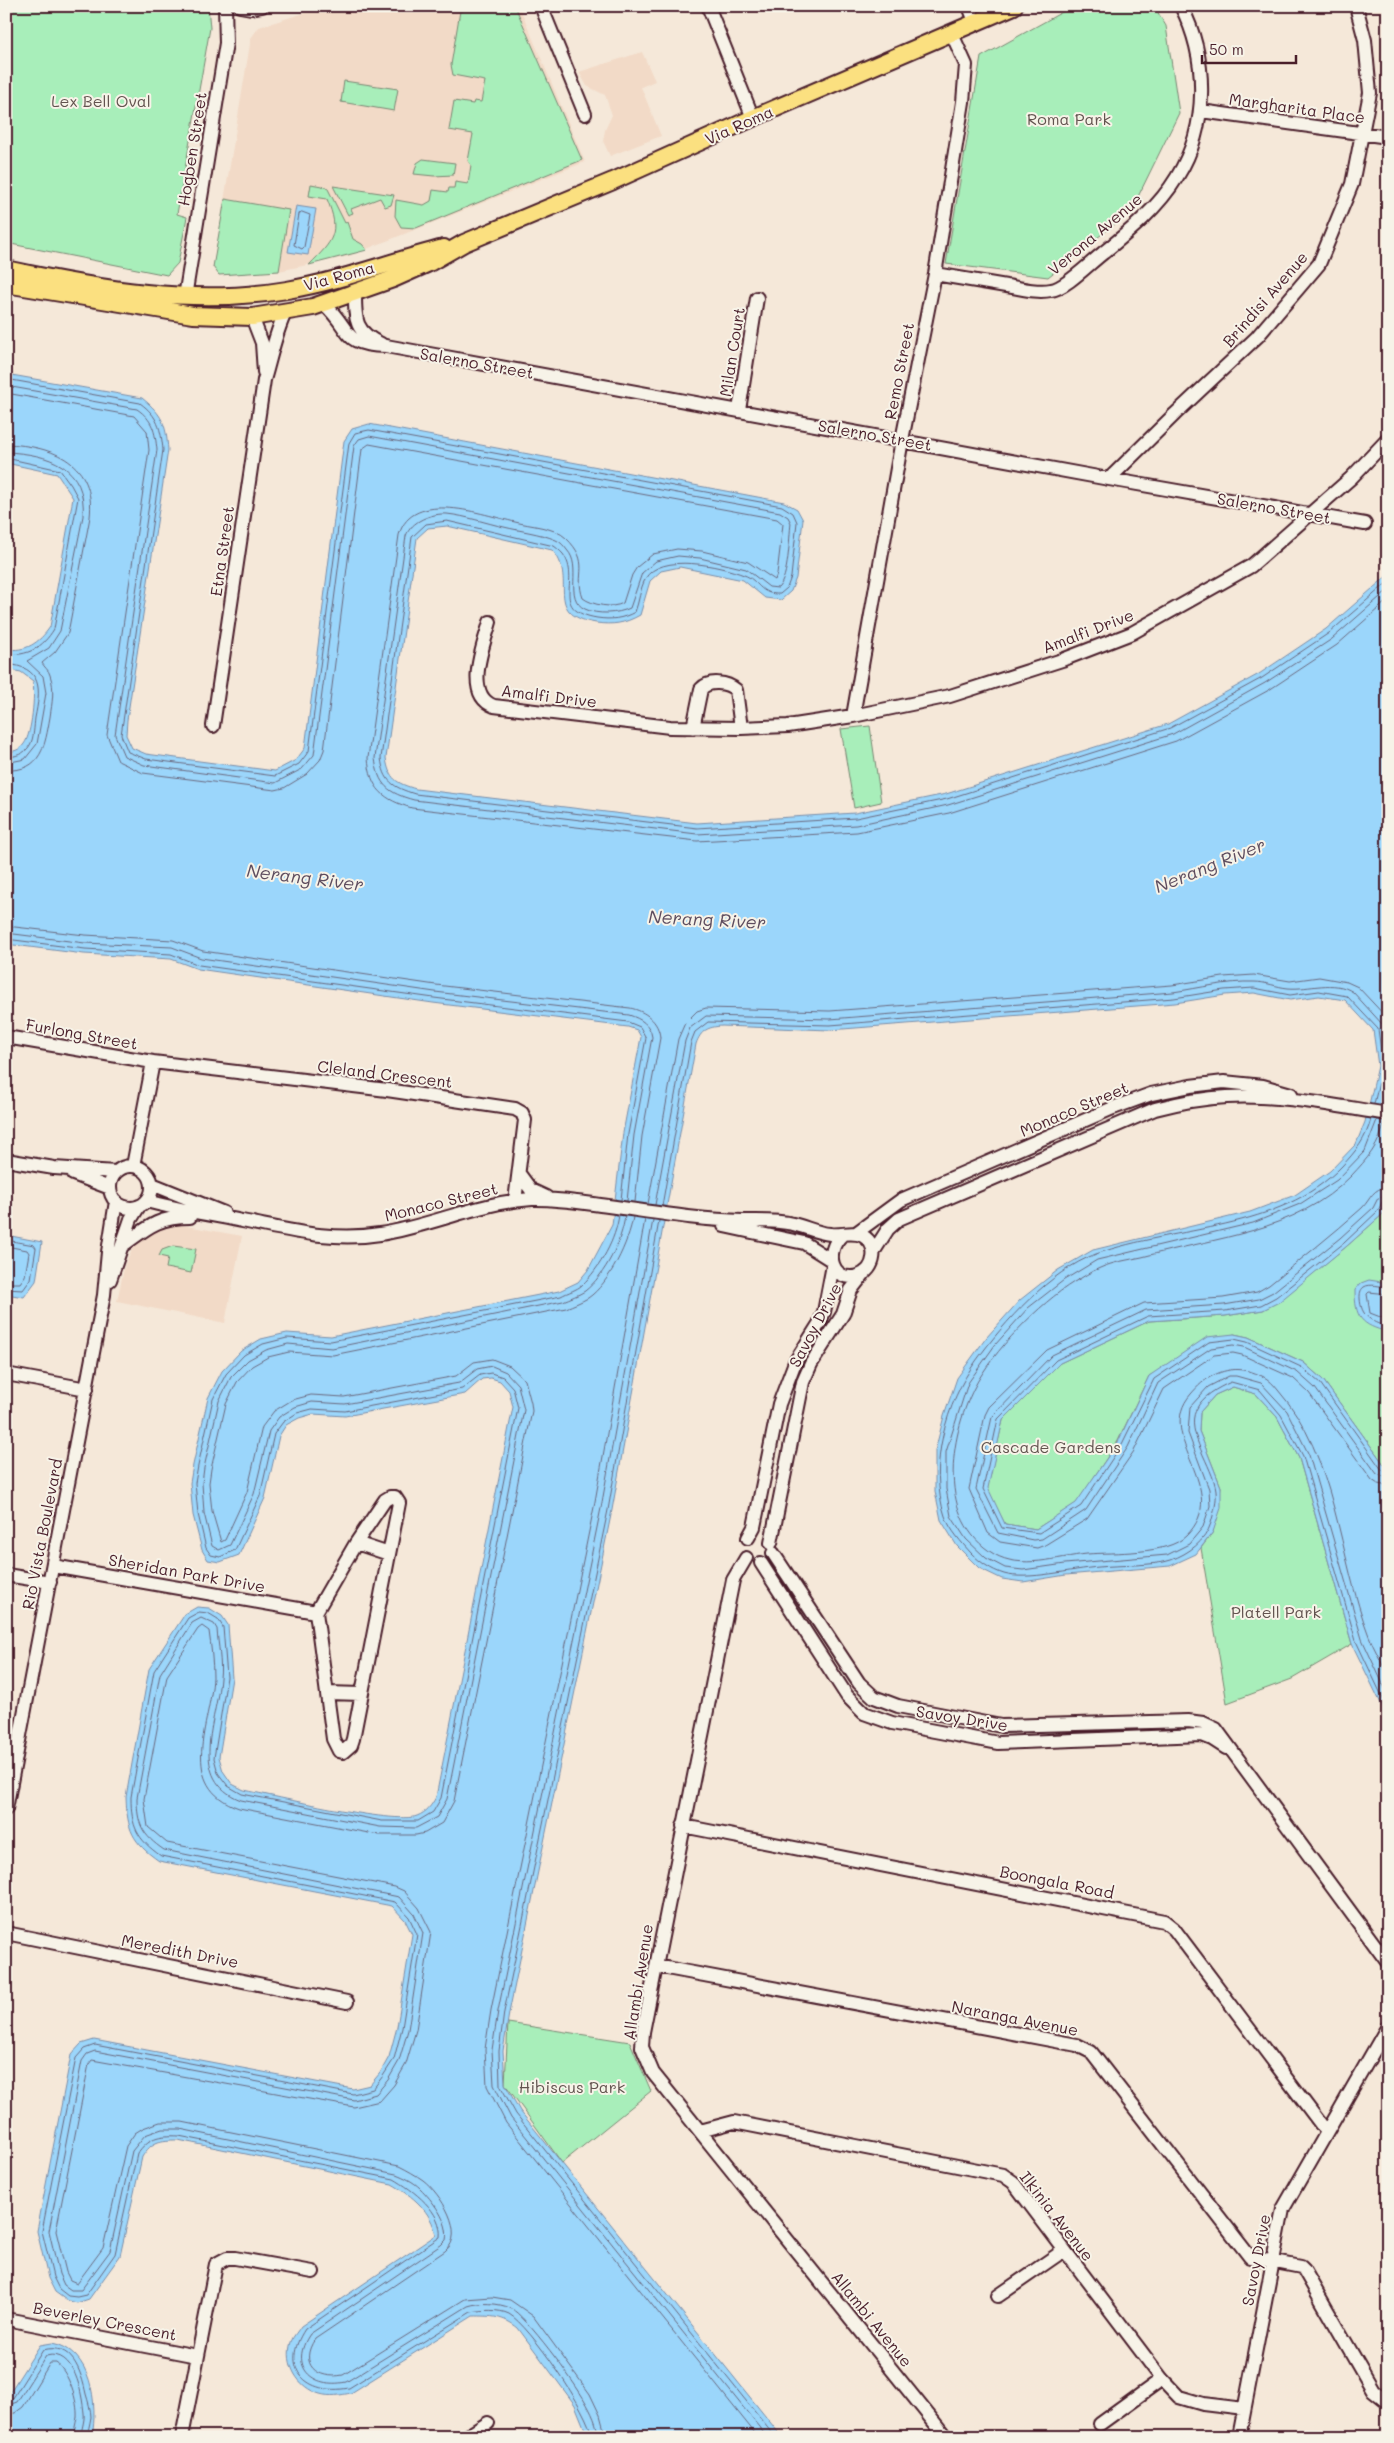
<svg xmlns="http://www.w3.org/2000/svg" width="1394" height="2443" font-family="Mali,sans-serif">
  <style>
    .built { fill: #f2dac7 }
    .green { fill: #a8eeba; stroke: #798672 }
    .water { fill: #9bd6fb; stroke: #7b8da8 }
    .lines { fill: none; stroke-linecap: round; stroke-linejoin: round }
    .shore { stroke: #6a687e; stroke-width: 1 }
    .minor-casing { stroke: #4a1f2b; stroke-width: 16 }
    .major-casing { stroke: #4a1f2b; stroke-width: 20 }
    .minor { stroke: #f7f3e8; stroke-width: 12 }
    .major { stroke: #fbe080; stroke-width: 16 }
    .labels { text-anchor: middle; stroke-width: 4; stroke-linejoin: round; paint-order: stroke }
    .park-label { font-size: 16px; fill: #62534f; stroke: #f7f3e8 }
    .street-label { font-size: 16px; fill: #4a1f2b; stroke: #f7f3e8 }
    .water-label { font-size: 18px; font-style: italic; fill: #5e4d5f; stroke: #f7f3e8 }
  </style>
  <rect width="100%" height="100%" fill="#f5e8d9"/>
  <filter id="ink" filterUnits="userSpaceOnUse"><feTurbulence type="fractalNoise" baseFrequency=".02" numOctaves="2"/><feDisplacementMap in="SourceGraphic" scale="10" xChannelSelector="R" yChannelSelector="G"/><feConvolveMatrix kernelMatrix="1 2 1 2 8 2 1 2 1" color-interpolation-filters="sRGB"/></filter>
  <g filter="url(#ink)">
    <path class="built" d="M327 6H519L585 162 349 256 279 271 219 275 213 267 251 38 259 27Z
      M642 52 655 81 641 87 661 136 610 156 603 141 605 130 612 115 605 95 587 86 579 72Z
      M181 1225 242 1236 225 1323 117 1301 125 1264 132 1249 144 1238 160 1228Z"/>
    <path class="green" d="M6 6H208L210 28 177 214 187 217 178 263 167 275 6 243Z
      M463 6H515L582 160 416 228 401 227 395 216 396 200 424 205 431 201 433 190 448 192 449 188H454L455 182 468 184 471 165 468 161 473 134 449 130 454 101 473 104 474 101 481 102 485 81 453 75 451 65 460 11H462Z
      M1073 6H1154L1166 26 1179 113 1131 211 1048 277 946 264 981 57Z
      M344 81 398 89 394 111 341 102Z
      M423 159 455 163 453 175 434 176 414 174 417 163Z
      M311 184 327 187 345 223 347 222 353 239 362 244 367 250 309 265C333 241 341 233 327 199L309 196Z
      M333 186 394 195 391 205 385 207 380 198 351 209 353 213 348 215Z
      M225 199 289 210 279 271 219 275 213 267Z
      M870 726 881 802 854 808 841 729Z
      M1385 1207H1388V1470L1323 1380 1303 1362 1248 1337 1234 1334 1149 1376 1118 1441 1077 1503 1036 1529 1005 1524 987 1489 1003 1420 1060 1363 1149 1321 1225 1316 1263 1310 1279 1301 1347 1246 1383 1214Z
      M173 1246 196 1249 191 1273 166 1268 168 1258 159 1256 162 1250Z
      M1233 1387 1256 1394 1277 1417 1299 1458 1352 1644 1292 1679 1227 1703 1201 1548 1213 1532 1221 1487 1199 1431 1200 1412 1215 1395Z
      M508 2023 630 2042 651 2091 562 2163 505 2084Z"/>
    <path class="water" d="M296 206 316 209 308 255 288 252Z
      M6 374 142 398C163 415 166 424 168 450L127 720 126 735 132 748 146 754 275 771 296 760 305 748 344 441 352 429 369 424 784 502 797 509 803 520 796 578 791 591 781 600 765 598 743 580 680 567 661 571 650 581 640 615C624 624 613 625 596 623 541 614 579 578 552 550L447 526 428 528 417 538 386 758C389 779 396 783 416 789L697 823 855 813 946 794 1168 724 1259 674 1326 629 1388 575V1199L1383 1214 1347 1246 1279 1302 1263 1310 1225 1316 1149 1321 1060 1363 1003 1420 988 1488 1005 1524 1036 1529 1076 1503 1118 1442 1149 1376 1207 1337 1234 1334 1248 1337 1303 1362 1323 1380 1388 1470V1718L1352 1644 1299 1458 1277 1417 1256 1394 1233 1387 1215 1395 1200 1412 1199 1431 1221 1487V1508L1213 1532 1196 1554 1170 1566 1066 1575 1023 1582 1002 1579 979 1568 957 1546 941 1520 935 1491V1451L944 1416 957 1378 986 1338 1020 1300 1058 1270 1093 1250 1250 1212 1295 1195 1330 1171 1356 1144 1365 1122 1378 1066 1373 1030 1345 1000 1319 996 1290 1000 1254 993 1225 995 1175 1003 830 1030 722 1026C708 1027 701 1030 696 1044L612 1510 509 2013 503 2051 505 2084 520 2111 782 2437H588L575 2405 518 2328C503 2316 492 2316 473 2316L351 2393C341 2395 330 2397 320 2394 298 2388 284 2364 291 2342 293 2336 298 2331 301 2326L436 2235C431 2211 413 2196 392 2184L178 2140C160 2140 152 2141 142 2157L120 2256 89 2299 77 2303 66 2300 55 2292 48 2278 37 2231 71 2055 81 2044 94 2040 353 2089 370 2085 380 2073 389 2057 397 2027 412 1934 405 1920 392 1906 159 1861C132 1842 127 1830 126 1797L149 1669 185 1614 197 1607 209 1608 222 1616 228 1625 232 1678 219 1757 223 1771 232 1784 244 1790C274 1796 394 1825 417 1816 427 1812 431 1806 436 1797L513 1407 509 1391 500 1381 491 1378 482 1379 465 1394 345 1416 313 1414 299 1418 286 1425 279 1436 265 1498 239 1555 220 1562 208 1560 202 1550 193 1515 190 1483 193 1465 208 1398 222 1371 241 1351 261 1339 287 1333 331 1336 559 1291 578 1282 588 1270 612 1225 623 1133 641 1037 637 1030 628 1027 433 1003 198 969 171 959 84 954 6 944V752C13 752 20 750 24 744 32 734 35 694 33 681L21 672 6 669V649C26 652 39 643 50 627L73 498 57 474 6 463Z
      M6 1235 42 1242 36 1281 24 1297 6 1294Z
      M1369 1280 1388 1283V1332C1361 1325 1355 1318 1355 1290L1361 1283Z
      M52 2343C92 2350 98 2404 92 2437H6V2398L40 2345Z"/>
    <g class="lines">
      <path class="shore" d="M302 212 310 215 304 247 302 249 294 245 299 214Z
        M6 379 140 403C158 416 161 429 163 450L121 735 128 752 146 759 275 776 299 764 309 751 349 443 355 433 369 430 782 506 793 513 797 522 791 577 787 588 780 594C759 595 759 580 744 575 721 566 660 552 645 579 640 589 639 602 635 612 622 619 611 620 597 618 550 610 580 583 565 557 563 553 558 549 554 546L447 521 426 524 412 537 381 758C384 782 393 787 415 794L697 828 856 818 947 799 1170 728 1262 678 1329 633 1388 582
        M6 386 137 409C153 420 155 431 157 450L115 735 124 756 144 765 275 783 302 769 314 755 354 446 359 439 369 436 780 512 788 517 791 523C789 538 789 578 778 588L769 587 746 569 700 558 678 556 656 561 642 573 630 608C618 614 597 615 585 609 563 598 583 567 567 550 564 546 561 542 556 540 540 533 520 531 504 527 486 523 466 516 447 514 432 513 411 521 406 536L375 758C378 785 388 793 414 800L697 834 856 825 948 805 1173 734 1265 683 1332 639 1388 590
        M6 393 134 416 147 431 149 450 107 735 118 761 143 773 275 790 284 788 307 774 320 760 324 750 362 449 369 444 777 519 783 524 777 574 775 580 748 562 702 551 677 549 653 554 637 567 632 575 623 603C613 609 592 605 583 598 574 574 592 563 566 538 555 527 530 526 515 522 484 515 412 488 399 535L368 758C370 789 384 800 412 808L697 841 857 832 949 813 1176 741 1269 690 1337 645 1388 600
        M6 444C54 446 96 463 90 517L68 633 55 652 42 663C44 667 49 670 50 675 55 689 52 703 50 717 45 745 42 772 6 770
        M6 452C49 454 87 466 83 516L60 631 49 648 27 661 43 676 46 693 37 744 25 759 6 763
        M6 458 60 470 71 485 78 498 54 629C43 647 28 657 6 654
        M6 664C43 667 41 689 35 718 34 726 34 738 30 745 25 754 15 757 6 757
        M6 926 85 935 173 940 203 951 436 985 630 1008C645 1011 659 1021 660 1038L642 1136 635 1202
        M6 933 85 943 172 947 201 958 435 992 629 1015C641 1019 650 1024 652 1037L634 1135 627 1201
        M6 939 85 949 171 954 199 965 434 998 628 1022 640 1027 646 1038 628 1134 621 1200
        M1371 1119C1366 1139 1356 1151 1342 1166 1279 1232 1177 1225 1096 1254 1050 1271 1004 1322 976 1361 946 1403 928 1466 945 1516 950 1530 962 1543 971 1553 980 1562 991 1570 1004 1574 1027 1581 1073 1569 1099 1567 1118 1565 1154 1566 1171 1560 1189 1553 1205 1542 1211 1523 1214 1512 1217 1502 1216 1490 1213 1466 1185 1433 1196 1410 1202 1396 1218 1388 1231 1382L1260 1390 1281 1415 1303 1456 1356 1641 1388 1709
        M1377 1120 1365 1151 1337 1180 1300 1204 1253 1223 1097 1260 1064 1280 1028 1308 995 1345 968 1383 946 1452V1489L951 1516 966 1539 986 1558 1005 1568 1023 1570 1065 1564 1167 1555 1189 1544 1203 1527 1210 1506 1209 1489 1188 1433 1190 1407 1208 1387 1229 1376H1236L1261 1383 1287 1411 1309 1455 1362 1639 1388 1695
        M1385 1121C1379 1146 1368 1158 1351 1176 1297 1232 1213 1238 1142 1257 1128 1260 1113 1262 1100 1268 1091 1271 1082 1278 1074 1282 1040 1303 992 1352 974 1388 949 1438 937 1520 994 1554 1021 1570 1057 1557 1087 1554 1113 1552 1167 1555 1186 1536 1234 1489 1152 1438 1191 1394 1198 1386 1204 1380 1214 1375 1231 1367 1245 1368 1262 1376 1269 1379 1274 1385 1278 1390 1337 1457 1338 1556 1369 1636 1374 1649 1382 1662 1388 1676
        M1388 1187C1372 1188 1371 1199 1362 1208 1332 1235 1300 1260 1269 1285L1257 1292 1223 1298 1144 1303 1047 1350 989 1407 985 1415 969 1489 988 1533 1000 1542 1037 1548 1045 1545 1087 1519 1134 1451 1164 1389 1214 1355 1233 1353 1242 1355 1293 1378 1309 1393 1372 1480 1378 1484 1388 1486
        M1388 1195 1378 1198 1373 1208 1340 1238 1273 1292 1259 1299 1224 1305 1146 1310 1052 1355 992 1417 976 1489 998 1533 1033 1540 1042 1539 1086 1510 1128 1447 1158 1383 1211 1348 1233 1345 1244 1347 1297 1372 1315 1388 1377 1474 1388 1478
        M1388 1201 1382 1202 1378 1211 1344 1243 1276 1297 1261 1305 1225 1311 1148 1316 1056 1360 998 1419 983 1489 1002 1528 1039 1533 1081 1506 1122 1444 1154 1379 1209 1342 1234 1339 1247 1342 1301 1367 1320 1383 1382 1470 1388 1472
        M648 1204 678 1039 685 1023 697 1011 706 1008 830 1011 1172 985 1223 977 1254 975 1290 981 1319 977 1347 982 1358 987 1388 1019
        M655 1205 685 1041 690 1028 706 1016 830 1019 1173 992C1200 988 1227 981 1254 982 1266 982 1277 987 1288 988 1309 990 1334 979 1353 992L1383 1025 1388 1054
        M662 1206 691 1042 695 1032 708 1022 830 1025 1174 998 1224 990 1254 988 1290 995 1319 991 1347 996 1378 1029 1383 1066 1374 1104
        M645 1219 594 1507 491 2010 485 2049 487 2086 506 2123 758 2437
        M653 1220 601 1508 498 2011 492 2050 494 2085 511 2118 767 2437
        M659 1221 608 1510 504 2012 499 2051 500 2085 516 2114 775 2437
        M6 1240 34 1245 36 1248 31 1279 23 1290 6 1289
        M6 1246 27 1250 29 1253 25 1276 20 1283H6
        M1388 1287C1381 1287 1370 1283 1364 1287 1360 1290 1360 1294 1360 1298 1361 1317 1371 1321 1388 1327
        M1388 1294 1369 1292 1367 1294 1370 1313 1388 1320
        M6 2400 13 2398 43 2350C72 2342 81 2371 86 2394 88 2401 91 2410 91 2417 90 2424 88 2430 87 2437
        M6 2406 17 2402 46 2356C75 2348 82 2394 84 2413 85 2421 81 2429 81 2437
        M6 2414 15 2413 23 2407 50 2363H56C69 2372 78 2402 77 2417 76 2424 74 2430 73 2437
        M592 2437C590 2413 530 2326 509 2314 499 2309 482 2310 471 2312L349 2388C306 2396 279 2368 305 2329L440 2237C443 2212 413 2190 394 2179L179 2136C158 2135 149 2137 137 2154L115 2254 86 2295 77 2297 68 2296 59 2289 53 2277 42 2231 76 2058 84 2049 95 2045 353 2094 373 2089 383 2076 394 2059 402 2028 417 1934 409 1917 395 1902 161 1856C137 1839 131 1827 131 1797L154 1671 188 1618 199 1612 208 1613 218 1619 223 1627 227 1677 214 1758 218 1773 228 1786 242 1794 382 1821H418L433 1812 441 1798 518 1408 513 1388 503 1377 491 1373 480 1375 462 1389 345 1411 312 1409 297 1413 283 1422 274 1434 260 1496 235 1550 220 1557 211 1555 206 1548 198 1514 195 1483 198 1466 213 1399 226 1374 244 1355 263 1344 287 1338 331 1341 561 1296C568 1292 577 1290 582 1285 600 1268 616 1239 619 1215
        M598 2437C598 2425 591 2411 585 2401 576 2384 525 2314 510 2308 499 2303 480 2302 468 2306L346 2382C312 2389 288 2366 310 2334L441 2245 446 2240C450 2222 432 2200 420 2188 414 2182 404 2177 396 2174L180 2129H162L145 2135 132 2151 110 2251 81 2290H71L64 2285 59 2274 49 2231 82 2061 87 2054 95 2051 354 2100 376 2094 388 2080 399 2061 408 2030 423 1933 414 1914 399 1897 164 1850C142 1835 137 1824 137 1798L160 1674 192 1623 201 1618 214 1624 217 1629C218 1645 222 1662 220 1678 217 1721 187 1779 241 1800L380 1827 416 1828 437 1817 447 1799 524 1410 518 1385 506 1372 492 1366 477 1369 459 1383 345 1404 312 1402 295 1407 279 1417 269 1431 254 1494 230 1545 219 1550 212 1546 204 1513 202 1483 204 1468 219 1401 231 1377 248 1360 266 1350 288 1344 332 1348 563 1301C570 1298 579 1295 585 1291 605 1275 622 1241 625 1216
        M606 2437 600 2415 590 2394 533 2316 510 2300 492 2297 465 2299 343 2375C317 2380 298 2364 315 2339L445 2251C467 2234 440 2193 423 2180 416 2175 407 2170 399 2166L182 2122H160L143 2128 135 2133 126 2146 103 2248 77 2283 70 2280 66 2272 56 2231 89 2064 92 2060 354 2107 380 2101 394 2085 406 2064 416 2030 431 1932 419 1908 404 1891 395 1887 167 1843 148 1827 144 1799 167 1676 198 1629 202 1626 209 1631C211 1646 213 1662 213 1677 211 1723 176 1786 239 1808L379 1835H416L425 1833 442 1823 454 1801 532 1411 531 1403 525 1380 510 1366 492 1359 474 1362 456 1376 344 1397 311 1395 292 1400 274 1411 262 1427 247 1492 225 1540 221 1542 212 1511 209 1483 211 1469 226 1404 237 1382 252 1366 268 1357 289 1352 333 1355 566 1308C573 1305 581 1302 588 1298 609 1284 629 1242 633 1217"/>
      <defs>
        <path id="minor" d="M240 6 251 8 262 6
          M541 6 585 114
          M708 6 753 118
          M969 6 976 24
          M1201 111 1388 137
          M935 274C958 278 982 282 1006 286 1021 288 1036 293 1051 290 1065 289 1091 262 1103 253 1130 231 1159 207 1177 177 1209 126 1208 58 1181 6
          M355 294C355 320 355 332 381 344
          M185 297 226 43 225 6
          M324 304C353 330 340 345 386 346L1109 479 1365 524
          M252 317 262 343 264 372
          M739 410 757 298
          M1109 479 1175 414 1257 337 1319 264 1352 184 1370 93 1365 40 1356 6
          M490 622C484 644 463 695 494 706L670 727 741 728 788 726 853 716 950 696 1062 660 1132 633 1251 566 1351 478 1388 439
          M853 716 902 440 935 274 963 102 966 65 952 34
          M213 726 264 380C271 357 275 334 285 313
          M693 728 701 689C709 680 727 682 736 690L741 728
          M6 1037 153 1062 387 1090 515 1109 522 1113 525 1120 515 1201
          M6 1160 54 1168 116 1172
          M133 1166 153 1062
          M110 1187a21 21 0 1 1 42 0a21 21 0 1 1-42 0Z
          M73 1174 110 1188
          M520 1175 531 1190 546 1197
          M152 1184 224 1213
          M147 1201C178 1210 210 1214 242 1221 289 1230 332 1242 380 1234 432 1226 479 1202 532 1199 558 1198 583 1203 608 1206 653 1212 698 1220 743 1221 760 1221 777 1220 793 1224 806 1227 817 1233 830 1234 841 1236 853 1230 863 1236 879 1245 876 1270 858 1276 832 1283 823 1252 842 1235
          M724 1226 804 1243 831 1260
          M856 1233 901 1200 1113 1108 1151 1094 1190 1086 1224 1082 1263 1086 1291 1094
          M122 1246C147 1228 157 1217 190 1217
          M874 1251 888 1229 899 1219 1155 1109C1178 1103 1202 1098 1227 1097 1281 1094 1335 1106 1388 1114
          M110 1280 131 1219 139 1206
          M6 1374 87 1389
          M390 1497H395L399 1503 353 1739 351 1745 343 1752 339 1751 333 1739 316 1612 356 1543 385 1500Z
          M748 1538 754 1527 779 1404 795 1362 819 1324 824 1312 833 1265
          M356 1543 389 1554
          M771 1543 803 1382 811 1364 843 1314 851 1290 865 1272
          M773 1553 859 1683 874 1697 898 1706 1001 1726 1188 1721 1203 1723 1216 1729 1388 1963
          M746 1558 733 1580 643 2032 642 2047 653 2073 946 2437
          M761 1563 847 1696 864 1713 892 1723 998 1743 1202 1735 1212 1739 1226 1748
          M53 1566 316 1612
          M6 1575 50 1582
          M328 1693 361 1694
          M6 1809 104 1295 108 1252 116 1201
          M683 1826 1164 1921 1174 1929 1326 2131
          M6 1933 347 2002
          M656 1966 1077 2045 1091 2052 1250 2257 1301 2267 1304 2270 1373 2390 1388 2402
          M700 2131 734 2122 1003 2175 1013 2182 1162 2379 1179 2397 1203 2404 1244 2409
          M998 2296 1063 2251
          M6 2319 197 2356
          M1100 2424 1162 2379
          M182 2437 216 2264 227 2258H235L313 2272
          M466 2437 488 2423
          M1239 2437 1283 2209 1388 2026"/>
        <path id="major" d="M6 269C99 289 193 306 287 290 341 281 392 261 444 248
          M6 284 193 315 252 317 313 307 393 279 429 263 464 243 613 181 753 118 1014 6"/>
      </defs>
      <use href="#minor" class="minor-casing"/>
      <use href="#major" class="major-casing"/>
      <use href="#minor" class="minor"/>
      <use href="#major" class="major"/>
    </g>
  </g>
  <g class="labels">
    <g class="park-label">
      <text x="101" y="107">Lex Bell Oval</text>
      <text x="1069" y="125">Roma Park</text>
      <text x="1051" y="1453">Cascade Gardens</text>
      <text x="1276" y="1618">Platell Park</text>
      <text x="572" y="2093">Hibiscus Park</text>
    </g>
    <g class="street-label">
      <text transform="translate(1297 108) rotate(8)" y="6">Margharita Place</text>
      <text transform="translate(739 125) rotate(-24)" y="6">Via Roma</text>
      <text transform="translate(192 149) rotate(-81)" y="6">Hogben Street</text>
      <text transform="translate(1095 234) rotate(-40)" y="6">Verona Avenue</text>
      <text transform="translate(339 276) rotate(-15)" y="6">Via Roma</text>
      <text transform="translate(1265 299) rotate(-49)" y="6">Brindisi Avenue</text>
      <text transform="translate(732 352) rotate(-81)" y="6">Milan Court</text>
      <text transform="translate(477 363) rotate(10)" y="6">Salerno Street</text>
      <text transform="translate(899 371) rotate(-79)" y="6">Remo Street</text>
      <text transform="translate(875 435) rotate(10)" y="6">Salerno Street</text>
      <text transform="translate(1274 508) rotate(10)" y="6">Salerno Street</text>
      <text transform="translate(222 551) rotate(-82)" y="6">Etna Street</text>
      <text transform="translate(1088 631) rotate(-21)" y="6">Amalfi Drive</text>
      <text transform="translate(549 696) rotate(7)" y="6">Amalfi Drive</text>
      <text transform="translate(82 1034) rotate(10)" y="6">Furlong Street</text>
      <text transform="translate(385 1074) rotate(7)" y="6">Cleland Crescent</text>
      <text transform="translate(1074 1109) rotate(-23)" y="6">Monaco Street</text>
      <text transform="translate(441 1202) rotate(-14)" y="6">Monaco Street</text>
      <text transform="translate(815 1325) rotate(-62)" y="6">Savoy Drive</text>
      <text transform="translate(42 1534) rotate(-79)" y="6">Rio Vista Boulevard</text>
      <text transform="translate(187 1573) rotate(10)" y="6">Sheridan Park Drive</text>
      <text transform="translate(962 1718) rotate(9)" y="6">Savoy Drive</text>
      <text transform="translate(1057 1882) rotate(11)" y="6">Boongala Road</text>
      <text transform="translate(180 1951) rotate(11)" y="6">Meredith Drive</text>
      <text transform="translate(638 1982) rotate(-81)" y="6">Allambi Avenue</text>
      <text transform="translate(1015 2018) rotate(11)" y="6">Naranga Avenue</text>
      <text transform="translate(1057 2216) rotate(52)" y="6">Ilkinia Avenue</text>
      <text transform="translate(1256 2260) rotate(-79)" y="6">Savoy Drive</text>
      <text transform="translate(872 2319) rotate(51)" y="6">Allambi Avenue</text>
      <text transform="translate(105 2321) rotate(11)" y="6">Beverley Crescent</text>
    </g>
    <g class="water-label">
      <text transform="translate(1210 866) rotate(-22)" y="6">Nerang River</text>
      <text transform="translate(305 878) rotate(7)" y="6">Nerang River</text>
      <text transform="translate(707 920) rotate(3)" y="6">Nerang River</text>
    </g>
  </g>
  <rect width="1394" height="2443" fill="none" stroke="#f7f3e8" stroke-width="25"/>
  <rect x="12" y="12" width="1369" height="2418" fill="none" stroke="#4a1f2b" stroke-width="2" filter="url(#ink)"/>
  <path d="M1202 55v8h94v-8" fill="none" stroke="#4a1f2b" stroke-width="2.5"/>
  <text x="1209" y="55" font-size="15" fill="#4a1f2b" stroke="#f7f3e8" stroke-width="4" paint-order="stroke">50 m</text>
</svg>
